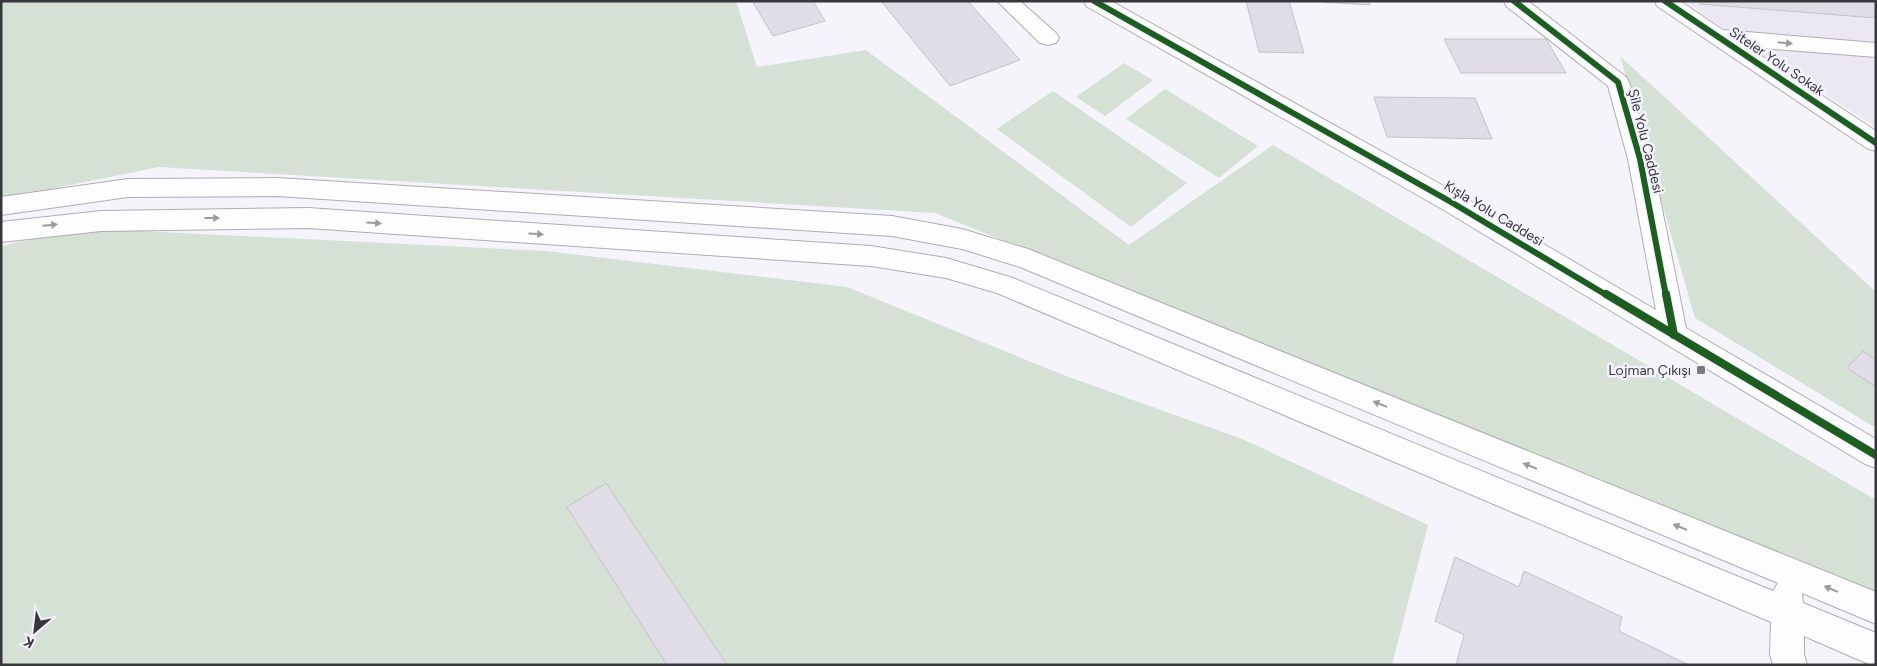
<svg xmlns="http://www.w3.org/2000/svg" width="1877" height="666" font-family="Figtree,sans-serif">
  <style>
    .built { fill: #ebe8f4 }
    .green { fill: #d4e1d4 }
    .building { fill: #e0dde7; stroke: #c4c2c7 }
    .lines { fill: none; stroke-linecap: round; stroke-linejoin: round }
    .minor-casing { stroke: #aeadb1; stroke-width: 2 }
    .minor { fill: #fefdfe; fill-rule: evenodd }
    .cycleway-far1-casing { stroke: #f4f2fc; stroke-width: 9 }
    .cycleway-casing { stroke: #f4f2fc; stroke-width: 11 }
    .cycleway-far1 { stroke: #1b5e20; stroke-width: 6 }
    .cycleway { stroke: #1b5e20; stroke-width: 8 }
    .oneway { fill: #9b9a9c }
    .poi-dot { fill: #7a797e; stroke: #f4f2fc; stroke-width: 2 }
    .labels { text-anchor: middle; stroke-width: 5; stroke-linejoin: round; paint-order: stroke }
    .street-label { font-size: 14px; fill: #38373b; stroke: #f4f2fc }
    .poi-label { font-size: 14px; fill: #38373b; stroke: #f4f2fc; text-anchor: end }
  </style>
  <rect width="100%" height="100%" fill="#f5f4fa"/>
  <path class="built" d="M1684 1H1876V127L1767 58Z"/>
  <path class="green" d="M1 1H736L757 67 866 50 1129 245 1273 145 1876 500V593L935 213 159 167 1 199Z
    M1620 56 1876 292V428L1695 318Z
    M1124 63 1153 80 1105 116 1076 97Z
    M1165 89 1258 146 1219 178 1126 119Z
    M1053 91 1187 183 1131 227 997 129Z
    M79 228 546 251 847 287 1066 376 1242 439 1428 525 1392 665H1V246Z"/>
  <path class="building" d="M752 1H813L825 21 773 36Z
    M881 1H968L1020 60 950 86Z
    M1246 1H1289L1304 53 1259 52Z
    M1321 1H1369L1370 5 1322 2Z
    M1700 1H1876V18L1700 4Z
    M1444 39H1546L1566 73H1461Z
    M1374 97 1475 98 1492 139 1387 137Z
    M1863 351 1876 360V387L1847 368Z
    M606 483 727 665H667L567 507Z
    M1455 557 1519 587 1524 571 1622 617 1619 631 1689 665H1456L1464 635 1435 621Z"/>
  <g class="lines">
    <defs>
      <path id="minor" d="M997 1H1020L1056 33 1059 38 1056 43 1048 45 1040 43Z
        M1084 1H1111L1460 195 1656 310 1628 159 1608 86 1506 6 1504 1H1528L1626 77 1629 82 1652 159 1686 328 1876 439V468L1865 464 1442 209 1086 6Z
        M1655 1H1680L1723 30 1876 43V57L1748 47 1876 131V151L1868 149 1657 6Z
        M277 178 892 216 962 229 1028 249 1876 592V624L1802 593 1803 603 1876 633V665H1871L1804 636V654L1807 665H1773L1770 654 1771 622 997 293 946 278 871 266 308 228 101 231 1 242V222L101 211 308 208 871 246 946 258 1013 278 1773 591 1778 583 1020 267 962 249 892 236 277 196 128 197 1 215V197L128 179Z"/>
    </defs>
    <use href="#minor" class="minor-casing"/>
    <use href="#minor" class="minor"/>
    <defs>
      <path id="cycleway-far1" d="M1094 1 1451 202 1608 296
        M1514 1 1618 82 1640 159 1666 296
        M1665 1 1876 143"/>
      <path id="cycleway" d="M1606 294 1876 455
        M1666 294 1674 335"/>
    </defs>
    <use href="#cycleway-far1" class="cycleway-far1-casing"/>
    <use href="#cycleway" class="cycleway-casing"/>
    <use href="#cycleway-far1" class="cycleway-far1"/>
    <use href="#cycleway" class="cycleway"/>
  </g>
  <defs><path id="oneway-solid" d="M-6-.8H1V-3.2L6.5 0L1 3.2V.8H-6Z" transform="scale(1.25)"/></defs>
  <g class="oneway">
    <use href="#oneway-solid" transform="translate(1785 43) rotate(5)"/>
    <use href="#oneway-solid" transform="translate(212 218)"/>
    <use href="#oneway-solid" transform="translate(374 223) rotate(4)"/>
    <use href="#oneway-solid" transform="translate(50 225) rotate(-5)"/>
    <use href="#oneway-solid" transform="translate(536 234) rotate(4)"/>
    <use href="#oneway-solid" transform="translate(1380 404) rotate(-158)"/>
    <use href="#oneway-solid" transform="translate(1530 466) rotate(-158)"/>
    <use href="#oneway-solid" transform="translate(1680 527) rotate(-158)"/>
    <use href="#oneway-solid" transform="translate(1831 589) rotate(-157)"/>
  </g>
  <rect class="poi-dot" x="1696" y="365" width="10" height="10" rx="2.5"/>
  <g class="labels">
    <g class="street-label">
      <text transform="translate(1777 61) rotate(34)" y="5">Siteler Yolu Sokak</text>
      <text transform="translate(1646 141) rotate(76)" y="5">Şile Yolu Caddesi</text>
      <text transform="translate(1494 213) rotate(31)" y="5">Kışla Yolu Caddesi</text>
    </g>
    <g class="poi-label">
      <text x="1691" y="375">Lojman Çıkışı</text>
    </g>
  </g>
  <rect width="1877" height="666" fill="none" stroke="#38373b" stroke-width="5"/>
  <g transform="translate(35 631) rotate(208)" stroke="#f4f2fc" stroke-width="4" paint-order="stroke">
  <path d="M0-4L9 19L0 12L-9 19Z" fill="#38373b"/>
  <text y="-8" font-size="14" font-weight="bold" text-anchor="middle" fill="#38373b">K</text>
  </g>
</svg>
